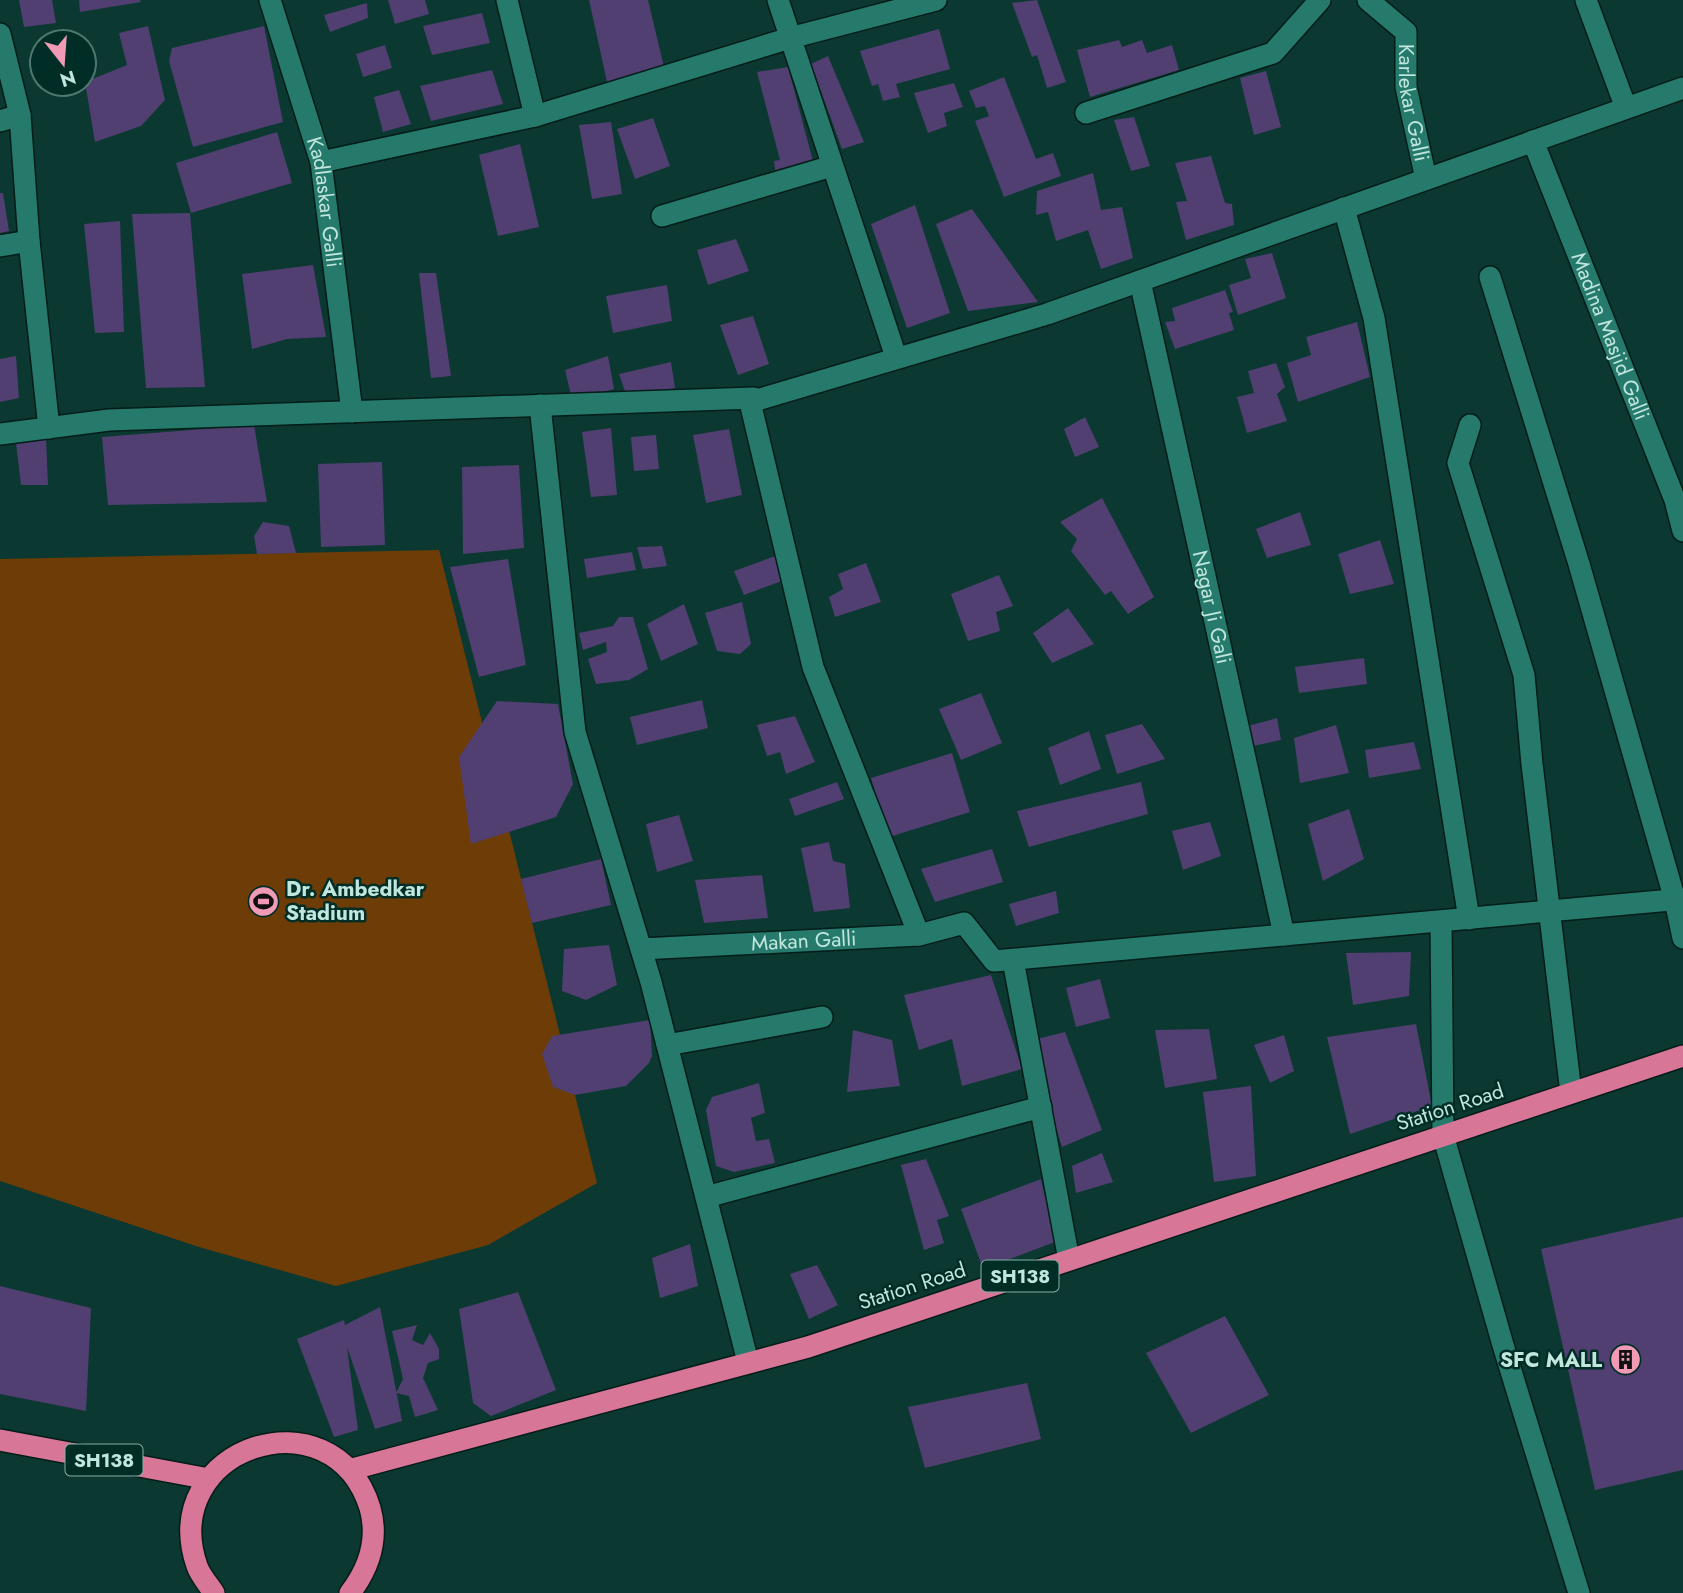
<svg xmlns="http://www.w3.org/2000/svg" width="1683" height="1593" font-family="Jost,sans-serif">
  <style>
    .garden { fill: #6e3c07 }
    .building { fill: #503f70 }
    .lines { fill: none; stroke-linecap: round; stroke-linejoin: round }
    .minor-casing { stroke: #041d18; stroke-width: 24 }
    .highway-casing { stroke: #041d18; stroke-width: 24 }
    .minor { stroke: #257a6b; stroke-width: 21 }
    .highway { stroke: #d87698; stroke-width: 21 }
    .labels { text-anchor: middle; stroke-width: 5; stroke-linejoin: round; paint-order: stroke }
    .shield { fill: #002e27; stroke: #86afa6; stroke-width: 2 }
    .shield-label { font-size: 19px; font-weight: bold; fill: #c0e6dd }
    .street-label { font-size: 21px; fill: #c0e6dd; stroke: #002e27 }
    .poi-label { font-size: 21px; font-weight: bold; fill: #c0e6dd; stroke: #002e27; text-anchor: start }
  </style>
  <rect width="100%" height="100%" fill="#0b3831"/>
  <path class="garden" d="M439 550 597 1183 488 1245 336 1286 199 1247 0 1181V559Z"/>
  <path class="building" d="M19 0H52L56 23 24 27Z
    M79 0H140L141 2 80 12Z
    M388 0H425L429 14 395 24Z
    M589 0H648L664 67 607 82Z
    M1037 0 1066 82 1047 88 1037 55 1032 57 1012 3Z
    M367 3 368 18 330 32 324 15Z
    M482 13 490 43 432 55 423 26Z
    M148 26 165 100 141 126 95 142 85 82 127 65 119 33Z
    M264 26 283 122 193 147 169 61 172 48Z
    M939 29 950 69 896 84 900 97 883 101 878 84 872 86 860 51Z
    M1119 40 1122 47 1142 40 1147 53 1172 45 1179 70 1090 97 1077 50Z
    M385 45 392 68 363 77 356 54Z
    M828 56 864 142 842 149 811 64Z
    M788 67 814 165 776 177 774 161 780 160 757 72Z
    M492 70 503 104 431 121 420 86Z
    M1266 71 1281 127 1254 135 1240 78Z
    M1004 77 1036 159 1053 153 1061 176 1004 197 975 121 989 116 985 106 976 108 969 91Z
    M954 83 963 107 944 113 947 126 928 133 914 93Z
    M399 90 411 124 383 132 374 97Z
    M1134 117 1150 166 1131 171 1114 120Z
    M653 118 670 166 635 179 617 129Z
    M611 122 622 194 592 199 579 125Z
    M277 132 292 183 191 213 176 163Z
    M520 144 539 227 498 236 479 155Z
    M1211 156 1225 203 1232 204 1234 225 1186 240 1176 202 1187 201 1175 163Z
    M1093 173 1101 210 1122 207 1133 258 1101 269 1088 230 1056 241 1048 212 1036 215 1037 191Z
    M0 193H3L9 231 0 233Z
    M915 205 950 313 907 328 871 224Z
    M972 209 1038 302 968 311 936 224Z
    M190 213 205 387 146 388 132 214Z
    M120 221 124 332 95 333 84 224Z
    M736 239 749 271 708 285 697 250Z
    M1272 253 1286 298 1238 315 1229 285 1251 278 1245 259Z
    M313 265 326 337 287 339 252 349 242 274Z
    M419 273H436L451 376 431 378Z
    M667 285 672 321 613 333 606 296Z
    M1225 290 1233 312 1229 313 1234 330 1175 349 1165 322 1175 321 1172 308Z
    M753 316 769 364 738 375 720 325Z
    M1357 322 1370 377 1298 402 1287 363 1311 355 1306 337Z
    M16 356 19 398 0 402V359Z
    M608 356 614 389 572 400 565 370Z
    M671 362 675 388 627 397 619 374Z
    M1276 363 1285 387 1277 394 1287 421 1247 433 1237 397 1254 393 1248 371Z
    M1085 417 1099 447 1075 457 1064 429Z
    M254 425 267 502 108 505 102 437Z
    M611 428 617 495 591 497 582 432Z
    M729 429 742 495 706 503 693 435Z
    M656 435 659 469 634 471 631 437Z
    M46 437 48 485H21L16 443Z
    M382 462 385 545 321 547 318 464Z
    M519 465 524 548 463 554 462 467Z
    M1102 498 1154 597 1128 614 1111 591 1105 595 1071 551 1077 539 1060 522Z
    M1300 512 1311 545 1267 558 1256 529Z
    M263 522 289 526 296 553 257 554 254 536Z
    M1380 540 1394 584 1350 594 1338 554Z
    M662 546 667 566 643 569 637 547Z
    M632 552 636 570 587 578 584 559Z
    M781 554 790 578 744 595 734 571Z
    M508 559 526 665 479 677 450 567Z
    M866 563 881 602 835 617 829 597 843 589 838 574Z
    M999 575 1013 606 996 612 1000 631 968 641 951 594Z
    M742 602 751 644 740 654 717 651 705 613Z
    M684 604 698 644 661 661 647 624Z
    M1068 608 1094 644 1052 663 1033 633Z
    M619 617H633L648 669 629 680 596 684 588 659 607 652 606 642 583 650 579 633 613 626Z
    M1364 658 1367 684 1299 693 1295 667Z
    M981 693 1002 743 961 760 939 709Z
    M702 700 708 728 637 745 630 717Z
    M497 701 558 704 573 784 556 817 471 844 459 757Z
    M795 716 815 762 786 774 780 752 767 756 757 725Z
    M1277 718 1281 740 1253 746 1248 726Z
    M1142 724 1165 759 1117 774 1105 735Z
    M1336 725 1349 773 1300 783 1294 738Z
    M1089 731 1101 769 1060 785 1048 748Z
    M1414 742 1421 769 1369 778 1365 750Z
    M952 753 970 812 889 837 871 778Z
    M837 782 844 799 795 816 789 799Z
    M1141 782 1148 814 1029 847 1017 811Z
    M1349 809 1364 859 1323 881 1308 824Z
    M679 815 693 861 657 872 646 824Z
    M1210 822 1221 856 1183 870 1172 831Z
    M829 842 833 861 845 864 850 908 814 912 801 848Z
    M992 849 1003 882 935 902 921 869Z
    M601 859 611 905 532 923 521 879Z
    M762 875 768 918 704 923 695 880Z
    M1056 891 1059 913 1016 926 1009 904Z
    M609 945 617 985 586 1000 562 991 564 949Z
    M1411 952 1409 996 1353 1005 1346 953Z
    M991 975 1022 1069 962 1086 952 1039 919 1050 904 995Z
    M1100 979 1110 1018 1076 1027 1066 988Z
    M650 1020 652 1056 649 1063 626 1086 575 1095 553 1087 542 1054 552 1036Z
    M1416 1024 1432 1106 1350 1134 1327 1037Z
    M1209 1029 1217 1079 1165 1088 1155 1030Z
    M853 1030 892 1040 900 1086 847 1092Z
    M1065 1032 1102 1130 1062 1147 1029 1041Z
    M1284 1035 1294 1071 1270 1083 1254 1045Z
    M759 1083 765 1113 751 1118 756 1141 769 1139 775 1163 734 1172 716 1166 706 1110 712 1097Z
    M1251 1086 1256 1176 1214 1182 1203 1092Z
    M1102 1153 1113 1182 1076 1193 1072 1166Z
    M926 1159 949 1216 937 1220 944 1243 924 1250 901 1165Z
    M1041 1179 1055 1242 983 1269 961 1209Z
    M1683 1217V1470L1595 1490 1541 1249Z
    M690 1244 698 1286 660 1298 652 1258Z
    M817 1265 838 1305 809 1319 790 1274Z
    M0 1286 91 1308 86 1411 0 1394Z
    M518 1292 556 1390 491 1416 473 1403 459 1309Z
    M380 1307 402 1421 375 1429 347 1347 358 1430 334 1437 297 1339 344 1320 345 1325Z
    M1225 1316 1269 1395 1191 1433 1146 1353Z
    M417 1325 412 1340 423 1345 430 1333 439 1349V1359L428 1363 423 1378 438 1410 415 1417 409 1396 396 1393 403 1379 392 1331Z
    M1027 1383 1041 1439 925 1468 908 1407Z"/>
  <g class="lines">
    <defs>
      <g id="minor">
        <path id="s1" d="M270 0 321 162 352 412"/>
        <path d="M507 0 535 116"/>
        <path d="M778 0 896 357"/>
        <path id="s2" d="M1368 0 1406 32V87L1426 179"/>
        <path d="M1586 0 1626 108"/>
        <path d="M0 34 20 115 29 241 49 428"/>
        <path d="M1086 113 1273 53 1320 0"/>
        <path d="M0 121 20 115"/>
        <path id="s3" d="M1533 141 1675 500 1683 531"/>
        <path d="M321 162 535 116 790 38 936 0"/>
        <path d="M1344 208 1374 318 1469 919"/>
        <path d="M662 216 832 166"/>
        <path d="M0 246 29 241"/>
        <path d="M1490 277 1579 564 1675 900 1683 938"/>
        <path id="s4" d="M1140 281 1284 935"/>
        <path d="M750 402 813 667 919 935"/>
        <path d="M540 405 575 732 651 982 748 1362"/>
        <path d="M1470 425 1458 463 1524 675 1532 764 1571 1093"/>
        <path d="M0 434 109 420 754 398 750 402 1047 314 1683 88"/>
        <path d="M1441 921 1443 1135 1503 1345 1579 1593"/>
        <path id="s5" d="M641 949 919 935 964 923 994 961 1683 899"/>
        <path d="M1013 960 1069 1260"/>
        <path d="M667 1045 822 1017"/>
        <path d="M706 1197 1041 1107"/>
      </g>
      <path id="highway" d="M0 1440 209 1479
        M349 1470 808 1347 1683 1056
        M214 1593C208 1584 200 1575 197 1566 156 1447 333 1389 370 1508 379 1540 369 1568 350 1593"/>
    </defs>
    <use href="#minor" class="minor-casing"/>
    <use href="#highway" class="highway-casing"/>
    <use href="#minor" class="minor"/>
    <use href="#highway" class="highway"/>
  </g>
  <defs>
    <symbol id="stadium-disc" viewBox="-11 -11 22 22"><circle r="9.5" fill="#f09ab6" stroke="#002e27"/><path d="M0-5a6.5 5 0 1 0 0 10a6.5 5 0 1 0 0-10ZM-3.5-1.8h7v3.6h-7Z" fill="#111"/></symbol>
    <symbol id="building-disc" viewBox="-11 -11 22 22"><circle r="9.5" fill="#f09ab6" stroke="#002e27"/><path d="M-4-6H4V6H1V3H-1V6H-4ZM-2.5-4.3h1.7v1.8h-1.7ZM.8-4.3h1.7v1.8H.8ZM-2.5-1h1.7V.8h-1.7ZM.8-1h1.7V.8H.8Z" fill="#111"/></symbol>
  </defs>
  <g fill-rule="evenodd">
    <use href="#stadium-disc" x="246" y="884" width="35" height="35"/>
    <use href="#building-disc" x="1608" y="1342" width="35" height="35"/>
  </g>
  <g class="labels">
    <g class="shield">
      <rect x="981.5" y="1260.5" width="77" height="31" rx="5"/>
      <rect x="65.5" y="1444.5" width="77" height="31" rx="5"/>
    </g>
    <g class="shield-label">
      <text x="1020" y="1283">SH138</text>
      <text x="104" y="1467">SH138</text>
    </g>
    <g class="street-label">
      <text dy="7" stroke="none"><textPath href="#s2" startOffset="121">Karlekar Galli</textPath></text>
      <text dy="7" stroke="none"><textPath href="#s1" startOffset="210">Kadlaskar Galli</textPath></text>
      <text dy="7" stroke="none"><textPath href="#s3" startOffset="210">Madina Masjid Galli</textPath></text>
      <text dy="7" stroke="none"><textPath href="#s4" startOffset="334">Nagar Ji Gali</textPath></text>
      <text dy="7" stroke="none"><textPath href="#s5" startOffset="163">Makan Galli</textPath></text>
      <text transform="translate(1450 1107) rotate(-18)" y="7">Station Road</text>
      <text transform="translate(912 1286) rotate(-18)" y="7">Station Road</text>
    </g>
    <g class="poi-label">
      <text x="286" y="896">Dr. Ambedkar<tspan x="286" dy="24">Stadium</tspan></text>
      <text x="1602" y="1367" text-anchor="end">SFC MALL</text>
    </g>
  </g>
  <g transform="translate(63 63) rotate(163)"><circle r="33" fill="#002e27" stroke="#4d7870" stroke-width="2"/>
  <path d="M0-5L12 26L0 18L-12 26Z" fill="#f09ab6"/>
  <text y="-10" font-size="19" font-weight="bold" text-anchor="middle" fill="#c0e6dd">N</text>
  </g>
</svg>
